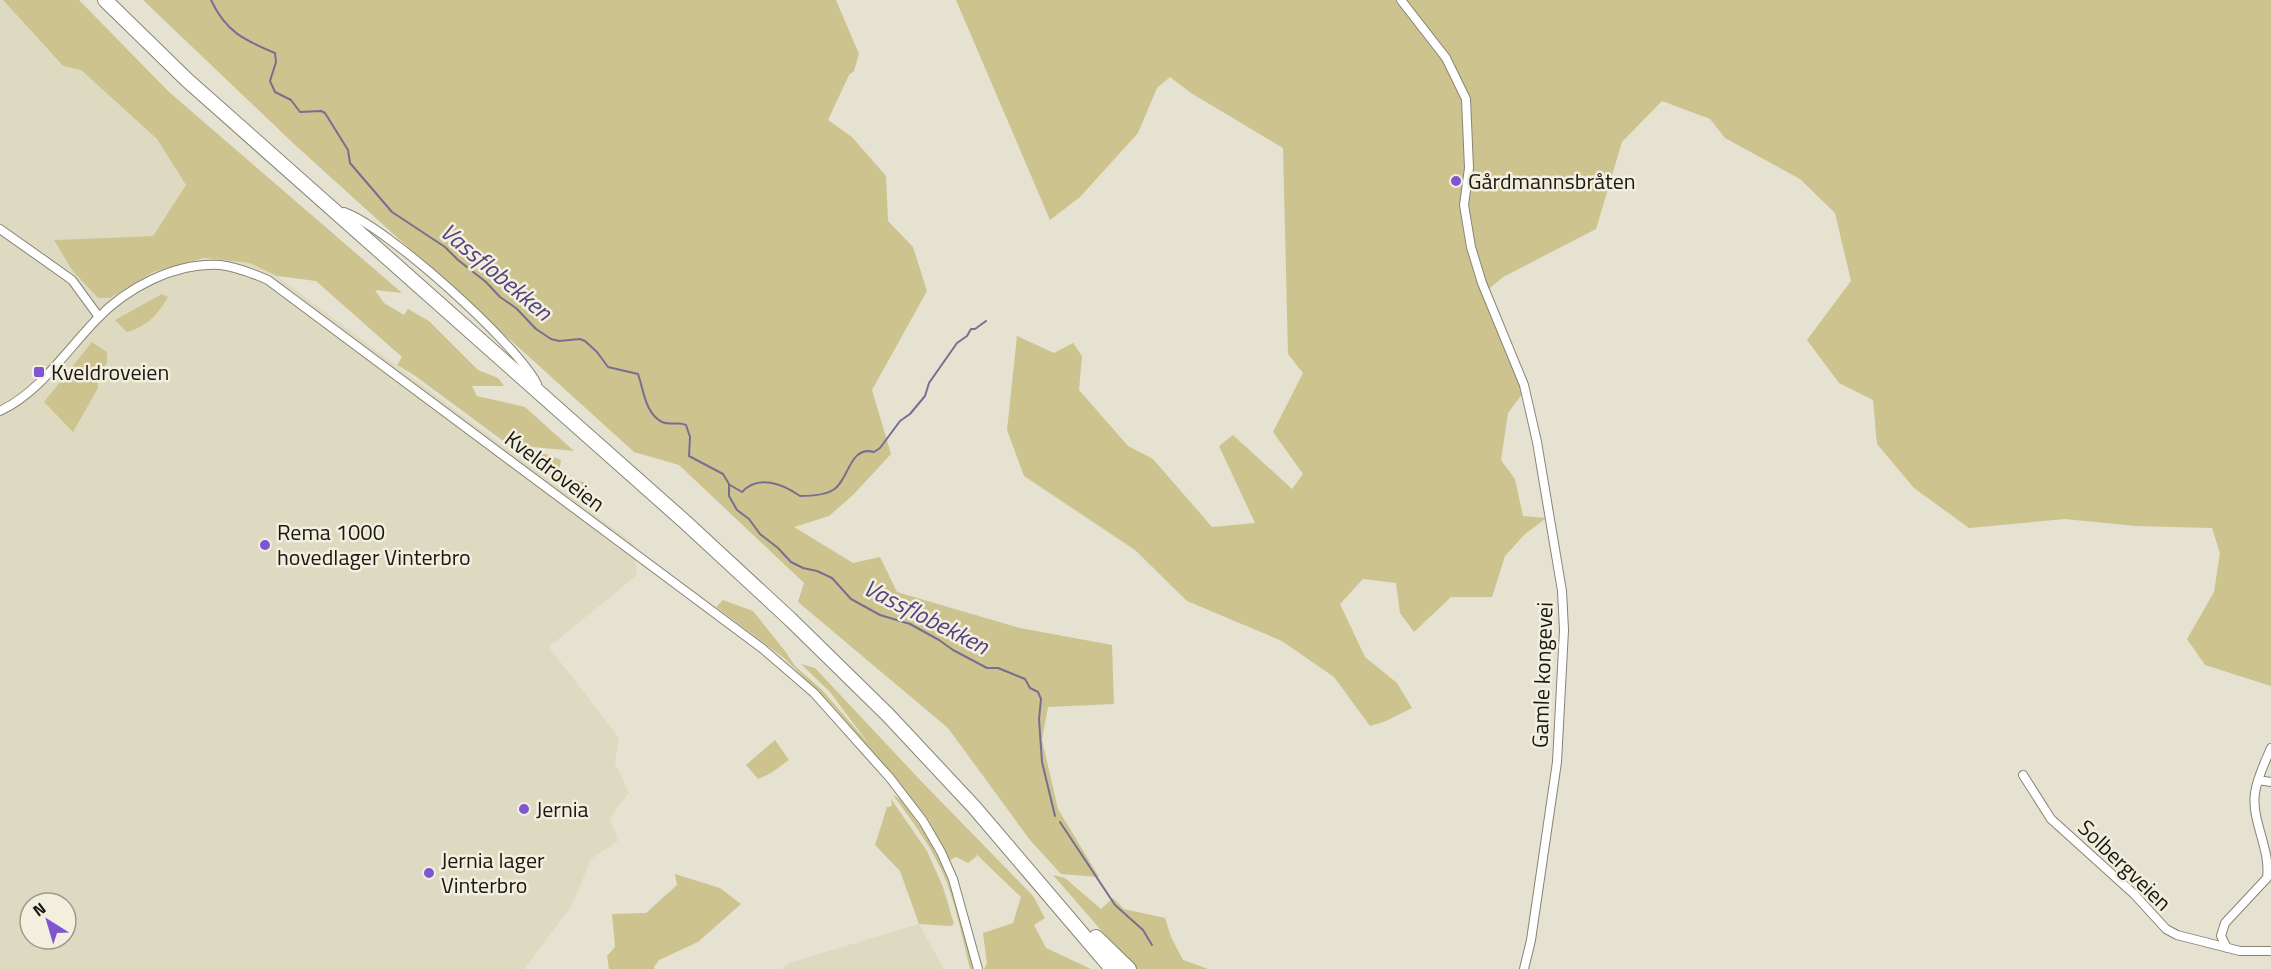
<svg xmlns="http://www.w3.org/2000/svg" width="2271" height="969" font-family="'Titillium Web',sans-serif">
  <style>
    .built { fill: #dedac2; fill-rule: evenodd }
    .green { fill: #cdc38e }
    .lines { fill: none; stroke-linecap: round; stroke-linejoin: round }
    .stream { stroke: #786f90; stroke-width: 2 }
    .minor-casing { stroke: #878476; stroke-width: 10 }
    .trunk-casing { stroke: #878476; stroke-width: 16 }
    .minor { stroke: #fff; stroke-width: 8 }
    .trunk { stroke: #fff; stroke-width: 14 }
    .poi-dot { fill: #8056d0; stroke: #f2efdf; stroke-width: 2 }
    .labels { text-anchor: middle; stroke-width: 5; stroke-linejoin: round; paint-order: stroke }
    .poi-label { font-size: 22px; fill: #191813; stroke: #f2efdf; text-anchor: start }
    .street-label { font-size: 22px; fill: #191813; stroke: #f2efdf }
    .water-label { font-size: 24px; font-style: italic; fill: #544180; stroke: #f2efdf }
  </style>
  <rect width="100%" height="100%" fill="#e5e2d2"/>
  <path class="built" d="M0 0H3L62 66 81 70 157 139 186 185 153 236 54 240 110 298 153 272 204 258 250 263 277 276 633 543 637 575 549 647 619 738 615 763 629 793 610 818 618 841 591 859 572 905 524 969H0ZM30 903H66V939H30Z
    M919 924 944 969H782L789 963Z"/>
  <path class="green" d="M3 0H79L169 92 402 293 375 290 384 303 404 315 408 309 429 321 478 370 498 378 504 386H472L477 396 525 407 574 451 523 446 561 460 558 475 590 484 583 500 414 375 397 365 402 357 316 281 277 276 250 263 204 258 153 272 110 298H98L72 270 54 240 153 236 186 185 157 139 81 70 63 66Z
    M143 0H836L859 54 854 71 849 75 828 120 852 137 886 176 888 221 913 247 927 291 872 390 891 454 853 495 829 516 794 527 853 563 880 557 897 592 1020 628 1112 645 1114 704 1048 707 1042 740 1058 809 1099 877 1061 874 1030 840 948 728 798 602 804 583 679 465 634 452 294 144Z
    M956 0H2271V686L2205 665 2187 639 2214 592 2220 553 2212 528 2135 526 2065 519 1969 528 1914 488 1877 444 1873 400 1839 383 1807 340 1851 281 1835 213 1800 179 1725 138 1710 119 1662 101 1622 142 1596 229 1503 277 1482 295 1526 389 1508 413 1501 460 1515 479 1523 516 1546 518 1524 535 1505 556 1492 597H1451L1414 632 1400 613 1396 583 1363 579 1340 604 1365 657 1397 683 1412 708 1386 721 1370 726 1334 677 1282 641 1187 601 1135 550 1024 476 1007 430 1017 336 1054 353 1073 343 1082 356 1079 390 1128 446 1153 459 1212 527 1255 523 1219 446 1233 435 1292 489 1303 474 1273 432 1303 373 1288 354 1283 148 1191 93 1170 77 1157 88 1138 133 1080 197 1050 220Z
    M162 294 168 297C158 314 147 327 127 332L115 320Z
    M92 342 107 352V363L97 376 98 388 73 432 44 402Z
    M723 600 753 611 785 651 795 666 822 690 869 744 830 692 801 664 815 668 921 781 1033 896 1045 918 1034 925 1046 948 1091 969H984L987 964 983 933 1013 923 1021 897 975 853 977 856 968 863 956 857 950 860 928 819 834 707 784 658 716 607Z
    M775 740 789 760 771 773 758 779 746 765Z
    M893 795C902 799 907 808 912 815 947 860 960 915 974 969H970C963 940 957 911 947 883 934 850 914 823 893 795Z
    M891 799 927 851 943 887 954 924 951 926 919 924 900 871 875 845 887 807 892 806Z
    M675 874 720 888 741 904 698 942 659 960 654 967 655 969H609L607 956 615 947 612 914 646 913 677 885Z
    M1053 875 1065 878 1101 909 1113 898 1124 909 1165 918 1171 937 1183 960 1208 969H1135Z"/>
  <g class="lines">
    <path class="stream" d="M211 0C226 32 244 40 275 53L276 62 270 81 275 92 291 100 300 112 321 111 325 113 348 150 350 163 392 212 445 247 458 260 486 282 500 297 516 308 536 329 551 339 559 341 580 339 585 341 597 352 608 367 638 374C644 391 645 413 662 422 670 426 679 421 686 425L690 437 689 456 723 474 729 484V496L737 510 749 519 760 534 778 548 791 562 803 568 817 571 832 578 851 599 880 615 910 624 939 640 953 650 987 668H998L1025 679 1030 688 1038 692 1041 699 1039 719 1042 762 1055 816
      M730 485 742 492C758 474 783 484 800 496 810 496 825 495 833 490 849 481 849 445 874 452L880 448 900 421 910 414 925 396 929 383 957 343 967 336 971 329H975L986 321
      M1060 822 1115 905 1143 930 1152 945"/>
    <defs>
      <path id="minor" d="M1401 0 1446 58 1466 99 1469 168 1464 205 1471 247 1482 283 1524 385 1537 442 1562 591 1564 630 1557 762 1531 940 1524 969
        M344 212C387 227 516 343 537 384
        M0 229 72 280 99 317
        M0 411C40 392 66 351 96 320 126 288 175 262 220 265 237 267 252 273 268 280L763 649 814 693 890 778 923 821 941 852 953 879 978 969
        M2023 775 2051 819 2134 894 2166 929 2177 935 2240 951H2271
        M2258 780 2271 782
        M2227 948 2221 936 2225 923 2267 878C2271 849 2251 821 2255 793 2257 778 2265 762 2271 748"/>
      <path id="trunk" d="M105 0 187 80 684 521 790 619 888 715 974 807 1112 969
        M1096 937 1129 969"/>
    </defs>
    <use href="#minor" class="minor-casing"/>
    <use href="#trunk" class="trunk-casing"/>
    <use href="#minor" class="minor"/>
    <use href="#trunk" class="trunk"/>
  </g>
  <g class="poi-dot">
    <circle cx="1456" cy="181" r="6"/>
    <rect x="33" y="366" width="12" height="12" rx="3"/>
    <circle cx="265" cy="545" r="6"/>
    <circle cx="524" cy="809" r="6"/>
    <circle cx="429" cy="873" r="6"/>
  </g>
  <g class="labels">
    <g class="poi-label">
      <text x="1468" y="189">Gårdmannsbråten</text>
      <text x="51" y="380">Kveldroveien</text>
      <text x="277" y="540">Rema 1000<tspan x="277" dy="25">hovedlager Vinterbro</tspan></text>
      <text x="536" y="817">Jernia</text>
      <text x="441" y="868">Jernia lager<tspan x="441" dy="25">Vinterbro</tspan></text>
    </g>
    <g class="street-label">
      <text transform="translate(555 471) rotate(37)" y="8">Kveldroveien</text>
      <text transform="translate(1542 675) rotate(-88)" y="8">Gamle kongevei</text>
      <text transform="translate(2125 865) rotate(44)" y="8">Solbergveien</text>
    </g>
    <g class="water-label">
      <text transform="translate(496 272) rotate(40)" y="8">Vassflobekken</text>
      <text transform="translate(926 617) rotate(27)" y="8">Vassflobekken</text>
    </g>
  </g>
  <g transform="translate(48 921) rotate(323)"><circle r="28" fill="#f2efdf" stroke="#9b998d" stroke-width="1.5"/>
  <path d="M0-4.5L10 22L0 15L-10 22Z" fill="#8056d0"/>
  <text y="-9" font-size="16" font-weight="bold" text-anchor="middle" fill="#191813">N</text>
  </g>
</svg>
